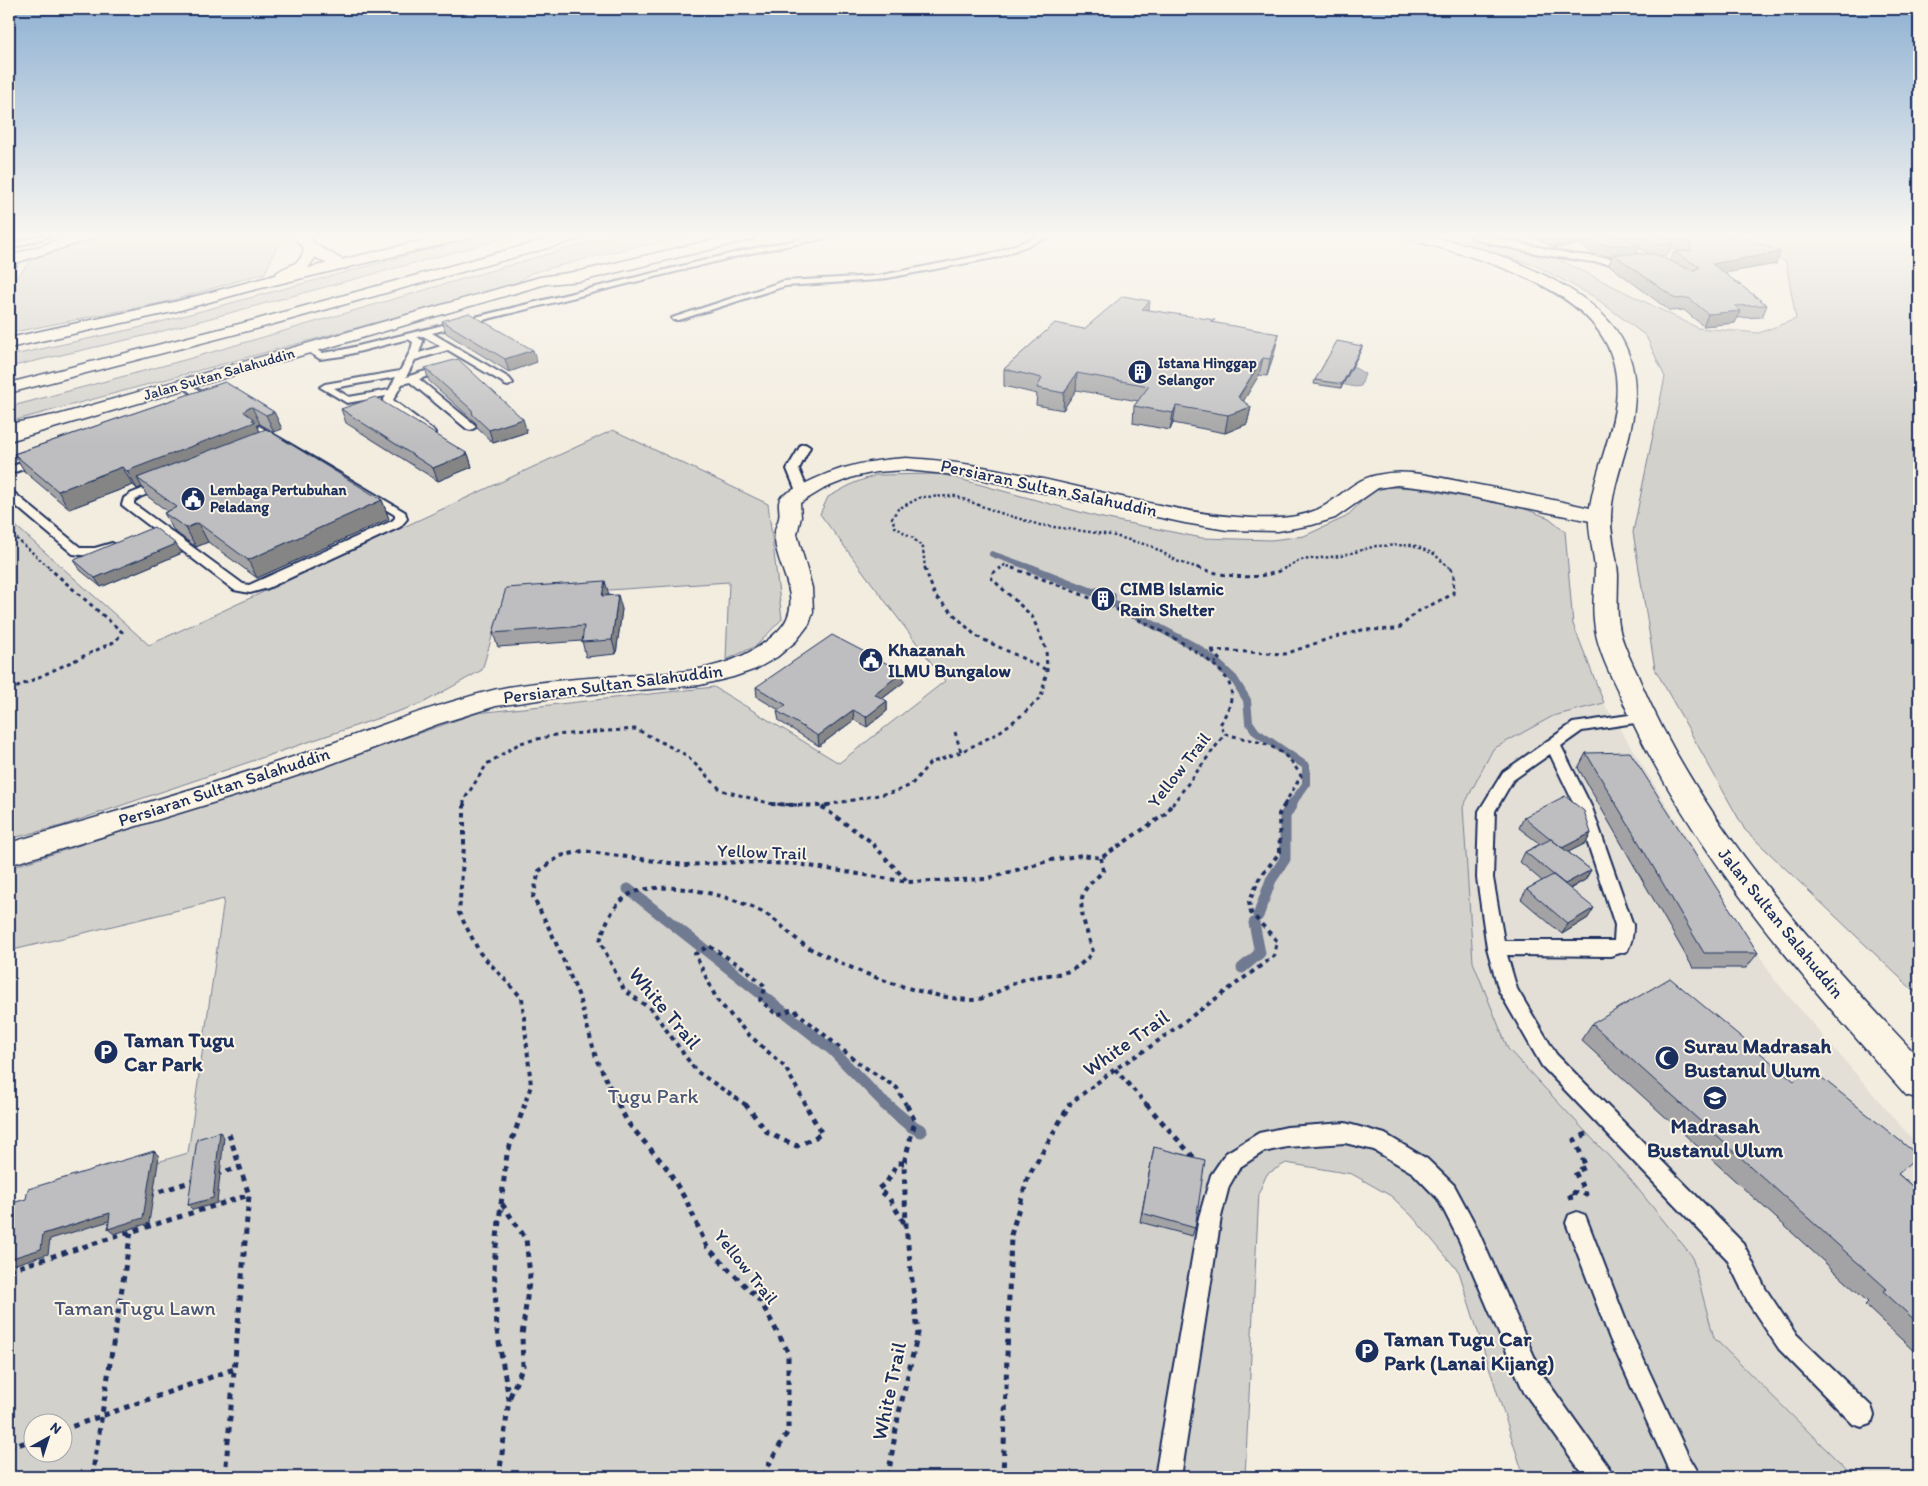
<svg xmlns="http://www.w3.org/2000/svg" width="1928" height="1486" font-family="Itim,sans-serif">
  <style>
    .built { fill: #e3dfd6 }
    .green { fill: #d3d1cc; stroke: #778095; fill-rule: evenodd }
    .water { fill: #a9acb3; stroke: #707a91 }
    .lines { fill: none; stroke-linecap: round; stroke-linejoin: round }
    .stream-far3 { stroke: #707a91; stroke-width: 6 }
    .stream-far2 { stroke: #707a91; stroke-width: 8 }
    .stream-far1 { stroke: #707a91; stroke-width: 11 }
    .stream { stroke: #707a91; stroke-width: 13 }
    .service-casing { stroke: #1b2f5e; stroke-width: 4 }
    .minor-casing { stroke: #1b2f5e; stroke-width: 3 }
    .tertiary-casing { stroke: #1b2f5e; stroke-width: 3 }
    .primary-casing { stroke: #1b2f5e; stroke-width: 3 }
    .path-far3 { stroke: #1b2f5e; stroke-width: 2.5; stroke-dasharray: 2.5 2.5; stroke-linecap: butt }
    .path-far2 { stroke: #1b2f5e; stroke-width: 3; stroke-dasharray: 4 4; stroke-linecap: butt }
    .path-far1 { stroke: #1b2f5e; stroke-width: 4; stroke-dasharray: 4.5 4.5; stroke-linecap: butt }
    .path { stroke: #1b2f5e; stroke-width: 5; stroke-dasharray: 5.5 5.5; stroke-linecap: butt }
    .service { fill: #fcf5e5; fill-rule: evenodd }
    .minor { fill: #fcf5e5; fill-rule: evenodd }
    .tertiary { fill: #fcf5e5; fill-rule: evenodd }
    .primary { fill: #fcf5e5; fill-rule: evenodd }
    .wall { fill: #a3a3a5; stroke: #1b2f5e; fill-rule: evenodd }
    .shaded-wall { fill: #858586; stroke: #1b2f5e }
    .building { fill: #bebec0; stroke: #1b2f5e }
    .labels { text-anchor: middle; stroke-width: 4; stroke-linejoin: round; paint-order: stroke }
    .far-poi-label { font-size: 15px; font-weight: bold; fill: #1b2f5e; stroke: #fcf5e5; text-anchor: start }
    .far-street-label { font-size: 15px; fill: #1b2f5e; stroke: #fcf5e5 }
    .street-label { font-size: 18px; fill: #1b2f5e; stroke: #fcf5e5 }
    .poi-label { font-size: 18px; font-weight: bold; fill: #1b2f5e; stroke: #fcf5e5; text-anchor: start }
    .near-street-label { font-size: 21px; fill: #1b2f5e; stroke: #fcf5e5 }
    .near-poi-label { font-size: 21px; font-weight: bold; fill: #1b2f5e; stroke: #fcf5e5; text-anchor: start }
    .near-park-label { font-size: 21px; fill: #49587a; stroke: #fcf5e5 }
  </style>
  <rect width="100%" height="100%" fill="#f3ede0"/>
  <filter id="ink" filterUnits="userSpaceOnUse"><feTurbulence type="fractalNoise" baseFrequency=".02" numOctaves="2"/><feDisplacementMap in="SourceGraphic" scale="10" xChannelSelector="R" yChannelSelector="G"/><feConvolveMatrix kernelMatrix="1 2 1 2 8 2 1 2 1" color-interpolation-filters="sRGB"/></filter>
  <g filter="url(#ink)">
    <path class="built" d="M1604 703 1774 979 1919 1147V1477H1854L1714 1338 1692 1256 1630 1179 1507 1049 1473 962 1463 807 1493 749 1553 716Z"/>
    <path class="green" d="M80 236H285L277 246 265 273 166 302 9 333V286L40 250Z
      M479 236H514L148 335 9 367V356L142 327Z
      M614 236H688L617 251 531 273 514 285 9 422V407L188 359 579 245Z
      M1724 236H1919V996L1745 830 1655 669 1633 532 1665 377 1646 336 1593 296 1534 265 1449 240H1464L1558 259 1698 328 1759 333 1796 319 1786 262Z
      M613 430 768 504 782 619 756 646 726 660 729 582 504 597 482 670 423 703 61 826 9 839V520L149 645Z
      M941 474 1098 517 1202 538 1271 540 1304 536 1346 517 1371 492 1388 487 1415 488 1520 507 1549 518 1565 531 1573 624 1604 703 1553 716 1493 749 1463 807 1473 962 1508 1049 1630 1179 1692 1256 1714 1338 1854 1477H1524L1459 1272 1412 1216 1391 1196 1352 1174 1286 1163 1267 1174 1259 1192 1245 1477H9V1206L188 1153 224 899 9 951V868L313 770 477 713 714 687 839 763 945 681 820 514 828 497 854 483 876 475ZM32 1424H62V1454H32Z"/>
    <path class="water" d="M1329 357 1343 360 1365 374 1361 386 1356 387 1335 383V368L1325 361Z"/>
    <g class="lines">
      <path class="stream-far3" d="M992 554 1034 569"/>
      <path class="stream-far2" d="M1031 568 1092 592 1102 591 1112 596 1111 602 1197 648 1218 664 1234 679 1247 700 1249 722 1256 732 1306 766V784L1291 805"/>
      <path class="stream-far1" d="M628 889 832 1050 886 1105
        M1258 916 1271 880 1285 859V816L1292 804
        M1242 968 1260 953 1254 923"/>
      <path class="stream" d="M885 1104 910 1125 921 1131"/>
      <defs>
        <path id="service" d="M37 236H50L9 249V245Z
          M818 236H836L746 254 432 333 509 378 513 383 508 386 505 385 502 382 448 350 415 360 406 377 442 366H448V370L419 379 475 425 476 427 471 430 467 429 410 382 402 384 393 400 434 431 435 433 434 435H426L384 403 383 401 386 396 347 403 320 387 325 384 400 371 411 350 413 342 408 339 342 356 320 359 304 349 309 346 322 353 342 350 746 250ZM423 336 441 346 419 353 423 341 417 337ZM396 377 389 390 349 397 334 388Z
          M1039 236H1051L999 257 877 280 785 286 679 320H673L672 318 784 281 877 276 994 253Z
          M1470 236H1486L1571 254 1630 260 1634 262C1622 271 1486 246 1470 236Z
          M9 260 16 266 9 272Z
          M185 381 209 397 210 399C208 406 202 409 195 407L194 405 200 400 182 386 180 384Z
          M259 426 405 512 407 519 400 527 268 588 250 593 234 590 122 505 124 498 132 493 269 439 254 429 255 427ZM276 444 395 515V518L392 521 249 585 243 584 134 504V501L140 497Z
          M805 444 810 447 799 469 808 491 802 494 796 491 787 469 801 445Z
          M40 457 45 460 44 462 9 474V467Z
          M9 491 13 492 81 548H95L112 543 118 547 116 550 90 556 73 554 9 500Z
          M1643 713 1648 715 1650 718 1648 721 1582 731 1561 746 1592 808 1633 925C1633 935 1632 942 1627 951L1610 956 1507 955 1517 989 1556 1054 1743 1243 1765 1288 1795 1333 1871 1406 1874 1415 1871 1424 1862 1427 1853 1424 1779 1349 1749 1304 1727 1259 1542 1066 1499 991 1487 948 1477 878 1479 811 1503 772 1573 723ZM1550 754 1576 808 1615 925 1614 941H1504L1493 878 1495 811 1513 780Z
          M1345 1123 1385 1134 1427 1159 1454 1185 1475 1224 1542 1374 1609 1468 1613 1477H1585L1524 1392 1459 1240 1438 1199 1413 1173 1374 1150 1345 1143 1287 1147 1263 1152 1240 1167 1229 1186 1221 1217 1181 1477H1155L1199 1217 1211 1175 1226 1153 1259 1133 1287 1127Z
          M1577 1212 1585 1215 1628 1326 1688 1455 1701 1477H1673L1670 1473 1610 1339 1566 1223 1569 1215Z"/>
        <path id="minor" d="M71 236H93L91 239 9 265V256Z
          M293 236H308L316 245 347 262 349 265 347 268C331 272 302 249 293 236Z
          M906 458C986 462 1065 485 1144 502 1175 508 1205 515 1237 517 1266 519 1300 521 1326 505 1343 494 1356 479 1377 475 1406 468 1435 477 1463 482 1511 491 1560 501 1608 512L1611 517 1608 522 1600 523 1433 489 1397 485 1378 488 1335 518 1312 525 1278 531 1227 530 1185 523 966 476 906 470 876 472 853 477 825 488 800 503 801 517 797 534 812 588 813 612 809 624 796 641 777 657 756 669 733 677 700 685 566 696 496 706 438 724 323 767 248 792 9 865V843C108 814 207 786 305 753 356 735 406 715 458 700 474 695 491 690 508 687 539 682 571 679 603 677 662 673 732 677 778 631 809 600 772 565 775 532 775 527 778 523 779 518 781 510 776 503 782 496 825 471 856 461 906 458Z"/>
        <path id="tertiary" d="M728 236H755L753 239 581 281 546 284 9 441V429L540 277 581 271Z
          M1404 236C1453 236 1504 255 1548 277 1616 312 1648 354 1630 432 1624 460 1612 488 1611 516 1610 536 1617 555 1618 575 1618 599 1615 622 1624 644 1629 658 1636 670 1641 683 1704 828 1813 945 1919 1058V1099L1906 1095C1799 974 1693 854 1625 706 1613 679 1596 650 1594 620 1592 603 1595 587 1595 570 1594 552 1588 534 1589 516 1594 457 1637 400 1605 341 1572 281 1469 255 1406 239Z"/>
        <path id="primary" d="M441 236H467L465 239 249 291 177 311 9 348V338L174 302 275 275C279 268 292 267 299 260 303 256 303 250 306 245H316L318 248 315 258 308 268Z
          M558 236H582L580 239 263 327 9 393V383L251 321Z
          M55 415 62 417 65 421 62 425 9 436V424Z"/>
      </defs>
      <use href="#service" class="service-casing"/>
      <use href="#minor" class="minor-casing"/>
      <use href="#tertiary" class="tertiary-casing"/>
      <use href="#primary" class="primary-casing"/>
      <path class="path-far3" d="M9 532 51 569
        M925 569 923 548 913 538 895 527 892 518 898 509 921 497 955 496 997 512 1040 525 1111 535 1151 546 1179 562 1202 569
        M999 569 1005 565 1016 569
        M1283 569 1301 560 1341 556 1376 546 1413 545 1434 554 1451 569"/>
      <path class="path-far2" d="M925 568 935 596 976 636 1047 670
        M1012 568C1056 583 1217 644 1230 686 1235 699 1226 713 1220 725L1225 734
        M1198 568C1228 577 1257 582 1286 568
        M1211 650 1285 654 1328 639 1362 630 1398 629 1417 612 1453 594 1454 573 1450 568
        M1212 651 1220 660 1215 663
        M9 691 116 641 122 632 49 568
        M955 732 961 752
        M1225 734C1259 743 1281 741 1301 776L1284 805
        M464 805V800L487 764 520 743 555 735 636 729 686 755 721 790 772 804 797 805
        M827 805 894 792 911 785 930 763 961 752 998 733 1022 715 1041 697 1047 670 1046 649 1032 616 992 579 991 574 1001 568
        M1172 805 1225 734"/>
      <path class="path-far1" d="M464 804V846L459 913 480 953 522 998 531 1086 524 1105
        M771 804 822 806 833 804
        M822 807 870 841 907 881
        M1115 1069 1147 1105
        M619 1105 597 1061 578 994 552 934 533 897 539 871 560 856 583 851 684 865 741 862 797 864 908 882 986 879 1051 860 1083 855 1101 858 1164 815 1172 804
        M746 1105 696 1071 652 1010 624 990 600 941C605 924 612 907 627 896 658 876 736 896 766 914 778 921 787 932 798 940 805 947 815 951 824 955 866 976 922 996 969 1000 988 1001 1007 984 1025 979 1057 971 1069 980 1093 952 1089 935 1076 909 1084 892 1088 884 1097 878 1103 871L1101 858
        M806 1105 785 1067 747 1033 717 1000 695 954 709 946 744 968 766 987 760 1000 777 1015 793 1009 860 1064 897 1088 906 1105
        M1068 1105 1115 1069 1147 1049 1274 956 1277 941 1251 913 1249 902 1259 879 1280 852 1279 814 1285 804"/>
      <path class="path" d="M618 1104 628 1123 666 1167 687 1202 707 1247 761 1302 788 1352V1431L762 1477
        M745 1104 768 1133 797 1146 822 1134 805 1104
        M1146 1104 1195 1159
        M229 1134 249 1195
        M904 1163H898L887 1182 878 1189 889 1198 906 1226
        M216 1174 240 1167
        M149 1195 193 1181
        M1571 1200 1569 1192 1586 1194 1575 1172 1586 1167 1575 1140 1588 1133
        M502 1204 526 1239 530 1275 522 1335 523 1366 509 1399
        M9 1270 249 1195 225 1477
        M62 1430 234 1369
        M9 1448 32 1440
        M92 1477 131 1231
        M499 1477 509 1399 497 1331 494 1263 507 1154 525 1104
        M888 1477 898 1417 918 1333 906 1227 904 1163 915 1121 906 1104
        M1003 1477 1011 1235 1028 1177 1070 1104"/>
      <use href="#service" class="service"/>
      <use href="#minor" class="minor"/>
      <use href="#tertiary" class="tertiary"/>
      <use href="#primary" class="primary"/>
    </g>
    <path class="wall" d="M1532 236H1741L1776 264 1724 273 1767 305 1762 317 1737 318 1735 323 1703 326 1684 310 1670 311 1609 265 1612 256H1596L1580 244 1555 248ZM1671 247 1681 252H1674L1670 261 1660 256 1668 255ZM1638 248 1649 254H1636Z
      M1149 310 1214 323 1275 350 1267 376 1259 375 1243 401 1251 407 1247 424 1225 433 1173 423 1170 430 1133 423 1134 406 1138 401 1076 390 1063 410 1036 405 1037 394 1004 386V369L1084 329Z
      M442 321 537 362 509 372 446 333Z
      M1362 346 1361 350 1341 388 1314 384 1315 380Z
      M425 368 527 432 493 443 477 428 476 423 429 381Z
      M225 382 274 412 282 429 274 432 260 424 257 425 260 432 382 500 389 519 257 578 208 542 196 547 174 531 164 513 167 511 147 496 142 487 137 489 133 485 69 509 25 472 14 454Z
      M341 409 468 454 472 467 438 481 346 423Z
      M182 553 101 587 80 570 74 560Z
      M609 595 622 609 616 654 586 657 582 641 498 647 493 633Z
      M904 682 882 699 887 701V711L867 727 854 720 819 746 779 721 777 711 779 710 757 697 756 687Z
      M1586 753 1758 953 1746 968H1693L1578 768Z
      M1524 817 1591 833 1586 843 1568 852 1591 870 1585 880 1570 889 1588 918 1562 934 1521 899 1527 889 1542 881 1520 862 1525 852 1540 844 1519 828Z
      M1592 1024 1898 1174 1919 1192V1356L1865 1305 1868 1302 1581 1040Z
      M1154 1147 1195 1228 1192 1236 1140 1222Z"/>
    <path class="shaded-wall" d="M9 236H29L9 241Z
      M1583 236 1580 244 1555 248 1559 237Z
      M1781 252 1776 264 1707 276 1712 264Z
      M1150 301 1148 317 1142 309Z
      M1741 311 1735 323 1703 326 1708 314Z
      M1279 334 1275 350 1267 376 1270 359Z
      M1362 346 1361 350 1341 388 1342 384Z
      M533 350 537 362 509 372 505 359Z
      M1263 358 1259 375 1237 412 1251 407 1247 424 1225 433 1228 415Z
      M1077 373 1076 390 1063 410 1064 393Z
      M1176 406 1173 423 1170 430 1173 413Z
      M252 407 260 424 257 425 262 437 137 478 142 487 137 489 127 471 244 412 247 408Z
      M274 412 282 429 274 432 266 415Z
      M523 419 527 432 493 443 489 430Z
      M468 454 472 467 438 481 433 468Z
      M122 467 133 485 69 509 58 491Z
      M382 500 389 519 257 578 248 560Z
      M198 523 208 542 196 547 186 528Z
      M176 544 182 553 101 587 95 578Z
      M605 581 609 595 602 596Z
      M618 595 622 609 616 654 612 640Z
      M903 672 904 682 875 704 874 694Z
      M887 701V711L867 727 866 717Z
      M853 710 854 720 819 746 818 736Z
      M1591 833 1586 843 1557 858 1562 848Z
      M1591 870 1585 880 1559 894 1565 884Z
      M1594 908 1588 918 1562 934 1568 924Z
      M220 1132 224 1137 217 1203 193 1210 188 1205Z
      M154 1151 159 1156 149 1223 114 1234 108 1229Z
      M110 1213 116 1219 50 1239 48 1254 9 1266V1259L43 1234Z"/>
    <path class="building" d="M1589 236H1622L1640 245H1600Z
      M1641 236H1657L1673 244 1658 245Z
      M1677 236H1741L1781 252 1712 264 1767 305 1735 306 1741 311 1708 314 1689 298 1676 299 1613 254H1655L1692 271 1700 267 1674 252 1691 251 1690 242Z
      M1123 296 1150 301 1142 309 1215 320 1211 322 1279 334 1270 359 1263 358 1238 397 1251 407 1228 415 1176 406 1173 413 1134 406 1149 386 1077 373 1064 393 1037 388 1042 378 1004 369 1055 323 1084 329Z
      M469 313 533 350 505 359 442 321Z
      M1337 341 1362 346 1342 384 1315 380Z
      M458 359 523 419 489 430 473 415 472 410 425 368Z
      M225 382 274 412 266 415 252 407 247 408 244 412 254 419 252 420 255 422 127 471 122 467 58 491 14 454Z
      M375 397 468 454 433 468 341 409Z
      M266 429 382 500 248 560 198 523 186 528 164 513 177 507 137 478Z
      M154 527 176 544 95 578 74 560Z
      M605 581 602 596 618 595 612 640 582 642 584 626 493 633 506 588Z
      M832 635 903 672 874 694 887 701 866 717 853 710 818 736 777 711 786 705 756 687Z
      M1630 752 1758 953H1704L1586 753Z
      M1565 796 1584 811 1591 833 1562 848 1524 817Z
      M1551 839 1591 870 1565 884 1525 852Z
      M1553 875 1594 908 1568 924 1527 889Z
      M1670 978 1794 1081 1811 1069 1919 1156 1898 1174 1919 1192V1324L1883 1291 1887 1289 1592 1024Z
      M220 1132 213 1198 188 1205 197 1139Z
      M1154 1147 1205 1160 1195 1228 1142 1213Z
      M154 1151 143 1218 108 1229 110 1213 43 1234 41 1249 9 1259V1204L26 1199 28 1189Z"/>
  </g>
  <linearGradient id="sky" x2="0" y2="1"><stop stop-color="#8fb1d3"/><stop offset="0.53" stop-color="#faf7f1"/><stop offset="1" stop-color="#faf7f1" stop-opacity="0"/></linearGradient>
  <rect width="1928" height="444" fill="url(#sky)"/>
  <defs>
    <symbol id="building-disc" viewBox="-11 -11 22 22"><circle r="9.5" fill="#1b2f5e" stroke="#fcf5e5"/><path d="M-4-6H4V6H1V3H-1V6H-4ZM-2.5-4.3h1.7v1.8h-1.7ZM.8-4.3h1.7v1.8H.8ZM-2.5-1h1.7V.8h-1.7ZM.8-1h1.7V.8H.8Z" fill="#fff"/></symbol>
    <symbol id="civic-disc" viewBox="-11 -11 22 22"><circle r="9.5" fill="#1b2f5e" stroke="#fcf5e5"/><path d="M-.6-6.5H3V-4.5H.6V-3L4-1V1h2V6H-6V1h2V-1L-.6-3ZM-1.2 2.5V6h2.4V2.5Z" fill="#fff"/></symbol>
    <symbol id="parking-disc" viewBox="-11 -11 22 22"><circle r="9.5" fill="#1b2f5e" stroke="#fcf5e5"/><path d="M-3.5-5.5H1a3.5 3.5 0 0 1 0 7H-1V5.5H-3.5ZM-1-3.4V-.6H.8a1.4 1.4 0 0 0 0-2.8Z" fill="#fff"/></symbol>
    <symbol id="mosque-disc" viewBox="-11 -11 22 22"><circle r="9.5" fill="#1b2f5e" stroke="#fcf5e5"/><path d="M3.5-4.9A6 6 0 1 0 3.5 4.9A5 5 0 1 1 3.5-4.9Z" fill="#fff"/></symbol>
    <symbol id="school-disc" viewBox="-11 -11 22 22"><circle r="9.5" fill="#1b2f5e" stroke="#fcf5e5"/><path d="M0-5L7-2L0 1L-7-2ZM-4 1L0 2.5L4 1V4Q0 6-4 4Z" fill="#fff"/></symbol>
  </defs>
  <g fill-rule="evenodd">
    <use href="#building-disc" x="1126" y="358" width="28" height="28"/>
    <use href="#civic-disc" x="179" y="485" width="28" height="28"/>
    <use href="#building-disc" x="1089" y="585" width="28" height="28"/>
    <use href="#civic-disc" x="857" y="646" width="28" height="28"/>
    <use href="#parking-disc" x="92" y="1038" width="28" height="28"/>
    <use href="#mosque-disc" x="1653" y="1044" width="28" height="28"/>
    <use href="#school-disc" x="1701" y="1084" width="28" height="28"/>
    <use href="#parking-disc" x="1353" y="1337" width="28" height="28"/>
  </g>
  <g class="labels">
    <g class="far-poi-label">
      <text x="1158" y="368">Istana Hinggap<tspan x="1158" dy="17">Selangor</tspan></text>
      <text x="210" y="495">Lembaga Pertubuhan<tspan x="210" dy="17">Peladang</tspan></text>
    </g>
    <g class="far-street-label">
      <text transform="translate(219 374) rotate(-16)" y="5">Jalan Sultan Salahuddin</text>
    </g>
    <g class="street-label">
      <text transform="translate(1049 488) rotate(12)" y="6">Persiaran Sultan Salahuddin</text>
      <text transform="translate(613 684) rotate(-7)" y="6">Persiaran Sultan Salahuddin</text>
      <text transform="translate(1179 770) rotate(-52)" y="6">Yellow Trail</text>
      <text transform="translate(224 787) rotate(-18)" y="6">Persiaran Sultan Salahuddin</text>
      <text transform="translate(762 852) rotate(2)" y="6">Yellow Trail</text>
      <text transform="translate(1781 923) rotate(51)" y="6">Jalan Sultan Salahuddin</text>
      <text transform="translate(746 1267) rotate(51)" y="6">Yellow Trail</text>
    </g>
    <g class="poi-label">
      <text x="1120" y="595">CIMB Islamic<tspan x="1120" dy="21">Rain Shelter</tspan></text>
      <text x="888" y="656">Khazanah<tspan x="888" dy="21">ILMU Bungalow</tspan></text>
    </g>
    <g class="near-street-label">
      <text transform="translate(665 1008) rotate(50)" y="7">White Trail</text>
      <text transform="translate(1126 1043) rotate(-35)" y="7">White Trail</text>
      <text transform="translate(889 1391) rotate(-78)" y="7">White Trail</text>
    </g>
    <g class="near-poi-label">
      <text x="124" y="1047">Taman Tugu<tspan x="124" dy="24">Car Park</tspan></text>
      <text x="1684" y="1053">Surau Madrasah<tspan x="1684" dy="24">Bustanul Ulum</tspan></text>
      <text x="1715" y="1133" text-anchor="middle">Madrasah<tspan x="1715" dy="24">Bustanul Ulum</tspan></text>
      <text x="1384" y="1346">Taman Tugu Car<tspan x="1384" dy="24">Park (Lanai Kijang)</tspan></text>
    </g>
    <g class="near-park-label">
      <text x="653" y="1103">Tugu Park</text>
      <text x="135" y="1315">Taman Tugu Lawn</text>
    </g>
  </g>
  <rect width="1928" height="1486" fill="none" stroke="#fcf5e5" stroke-width="30"/>
  <rect x="15" y="15" width="1898" height="1456" fill="none" stroke="#1b2f5e" stroke-width="2" filter="url(#ink)"/>
  <g transform="translate(48 1438) rotate(39)"><circle r="24" fill="#fcf5e5" stroke="#a2a6af"/>
  <path d="M0-4L9 19L0 12L-9 19Z" fill="#1b2f5e"/>
  <text y="-8" font-size="14" font-weight="bold" text-anchor="middle" fill="#1b2f5e">N</text>
  </g>
</svg>
